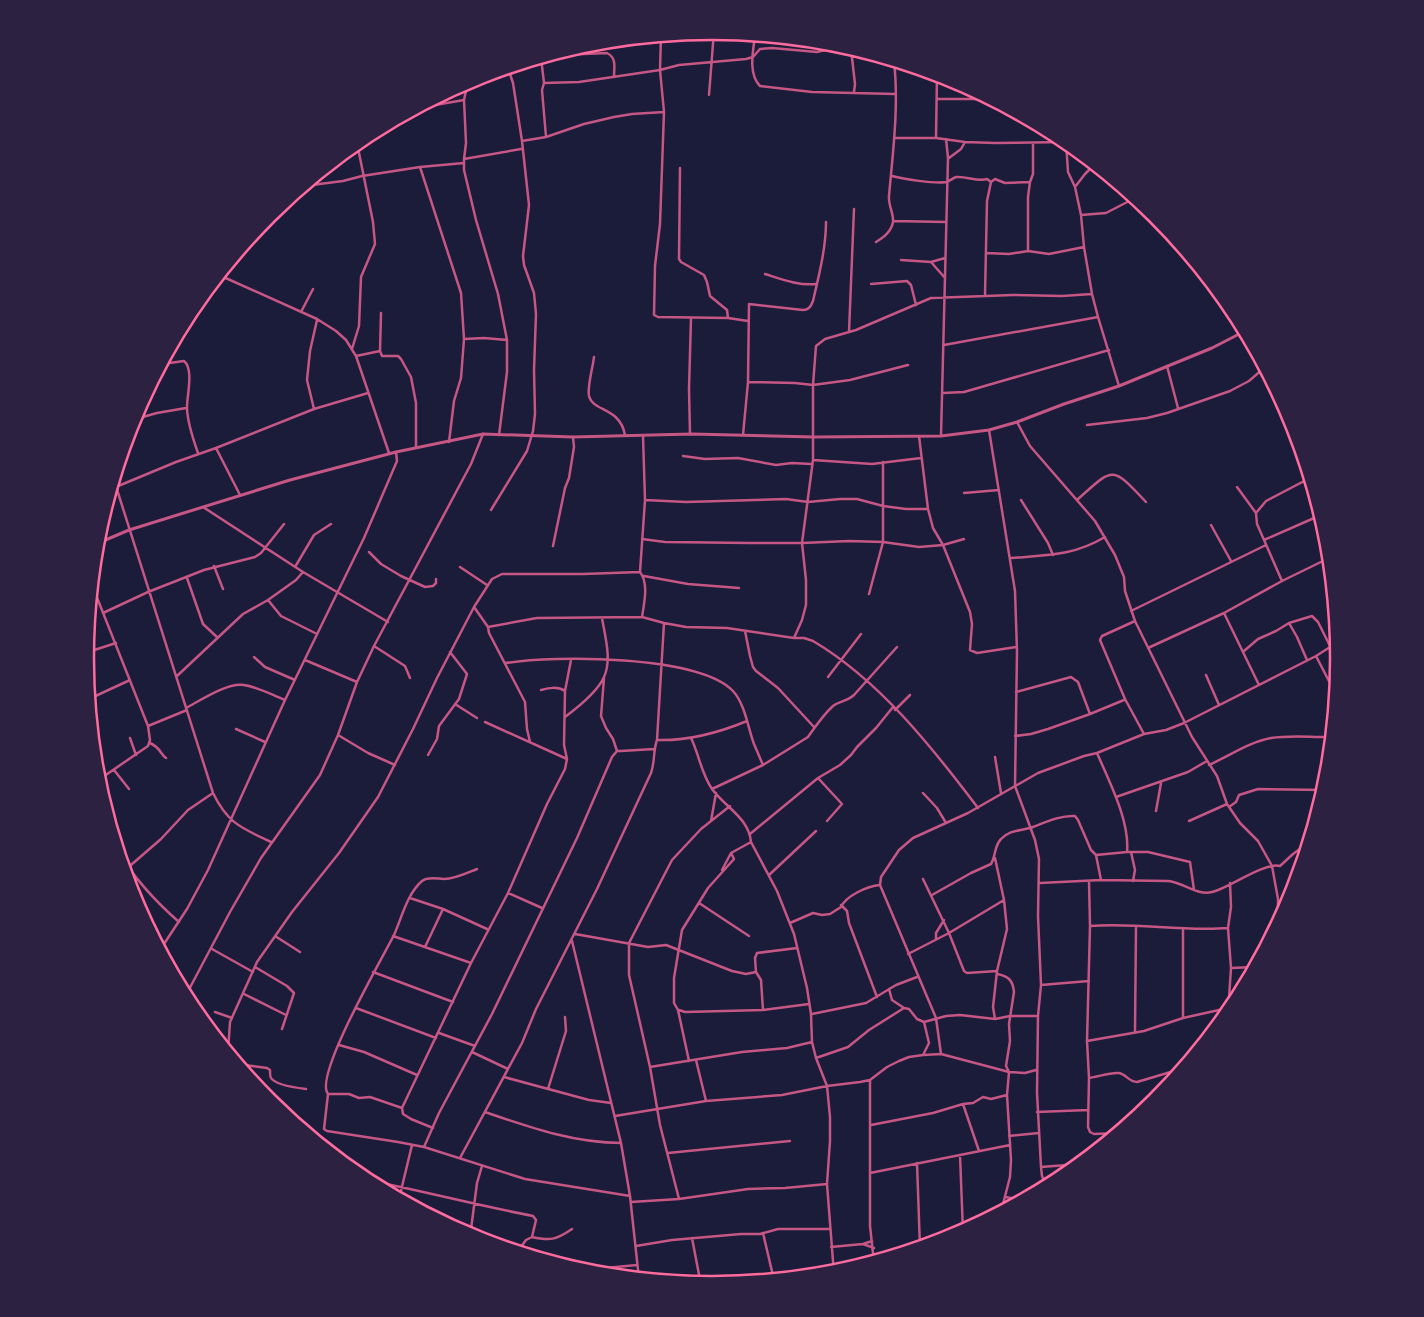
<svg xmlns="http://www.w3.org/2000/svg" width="1424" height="1317" font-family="'PT Serif',serif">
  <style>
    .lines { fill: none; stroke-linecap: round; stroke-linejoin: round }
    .minor { stroke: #c65784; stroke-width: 2.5 }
    .tertiary { stroke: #c65784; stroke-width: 3 }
    .rim { fill: none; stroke: #ff6b9d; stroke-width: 2.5 }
  </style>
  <rect width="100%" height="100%" fill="#1b1b3a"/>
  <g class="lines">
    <path class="minor" d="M661 36 660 70 664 112 660 224 655 266 654 315 658 317 728 318 748 321
      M755 36C753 51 748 74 760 86L812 92 895 94
      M851 49 855 84 854 92
      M561 55 607 53C617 58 614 67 614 77
      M852 57 872 55
      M542 66 544 83 542 90 546 137
      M468 81 464 100 466 143 464 159V170L476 220 498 294 507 340V372L499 435
      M544 83 579 82 660 70 679 65 746 59 753 57 760 49 772 48 817 52 825 50 836 52 851 49
      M709 95 714 31
      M937 99H989
      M362 138 395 125 435 105 464 100
      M894 138H936L965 142 995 143 1066 142
      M936 138 937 74
      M522 141 546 137 584 124 614 117 632 114 664 112
      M1066 141 1068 172 1075 187 1081 215 1084 247 1092 294 1098 317 1119 386
      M949 158 961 149 965 142
      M464 159 521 149
      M420 167 461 293 464 339 461 378 454 401 449 442
      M680 168 679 259 681 262 704 275 707 282 710 296 727 310 728 318
      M892 176C903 179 935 184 946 182 950 181 953 178 956 177 967 176 977 182 987 179L991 182 995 179 1005 183 1030 182
      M304 186 343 181 362 176 420 167 464 163
      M1075 187 1085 174 1094 165
      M1081 215 1106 213 1135 198
      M893 221 946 222
      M876 242C884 237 891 232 893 222 894 214 888 205 889 196 893 151 899 106 894 61
      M1028 251V197L1030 182 1033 174V143
      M986 253 1009 254 1028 251 1049 254 1084 247
      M901 260 931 262 945 258
      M931 262 945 278
      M765 274C781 279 799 286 816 284
      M219 275 317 319 336 331 346 340 356 356 389 453
      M871 284 907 281 911 285 916 305
      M985 295 987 201 991 182
      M301 312 313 289
      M849 332 854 209
      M464 339 484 338 507 340
      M944 345 1098 317
      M352 349 359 326 361 277 375 244 373 222 357 143
      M380 351 382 356H398L401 359 411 377 416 403V447
      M356 356 380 351 381 313
      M594 357C593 367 587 387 589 396 593 412 620 407 625 435
      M162 364 184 361C194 369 187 395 187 407 187 422 193 439 198 453
      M1167 366 1178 408
      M748 382 795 383 813 385 850 380 908 365
      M943 393 964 392 1109 350
      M314 409 307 380 310 351 317 320
      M132 420 157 413 186 408
      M1017 422 1030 446 1095 521 1115 555 1124 577 1125 591 1135 621 1192 737 1217 776 1227 804 1240 823 1258 841 1272 866 1278 899V924
      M1087 425 1147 418 1167 413 1230 391 1249 381 1264 368
      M989 430 1015 591 1017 651 1015 786 1035 840 1039 859 1038 916 1041 985 1038 1016 1037 1093 1041 1167 1042 1176 1047 1187
      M690 434 689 389 691 318
      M743 435 748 382 749 304 803 310C809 310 811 306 813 301 819 275 826 248 826 222
      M919 436 928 509 933 528 943 545 970 612 972 624 970 650 977 653 1016 647
      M941 436 948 158 946 139
      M216 448 240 495
      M683 456 705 459 738 458 776 465 792 463 811 464
      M813 460 872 464 921 458
      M114 480 213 793C228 824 242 828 271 842
      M1237 487 1256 513 1257 524 1282 581
      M111 489 176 462 216 448 314 409 368 393
      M964 493 999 490
      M645 500 686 502 786 499 808 502 840 499H857L883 506 906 509H928
      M1021 500 1048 543 1053 555
      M1077 500C1114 467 1111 465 1146 502
      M203 507 303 572 388 622
      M491 510 527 451 533 431 535 414 534 370 536 314 534 293 524 265 523 256 529 205 522 141 513 83 508 68
      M1256 513 1266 501 1310 478
      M1211 525 1231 561
      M642 539 665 542 750 543H802L849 541 883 542 919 547 943 545 964 539
      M1264 540 1321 515
      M553 546 565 488 569 478 574 447 573 437
      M369 552 381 564 401 576 425 587 433 586 436 583V579
      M1011 558C1047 555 1073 556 1105 537
      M214 566 223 589
      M295 567 314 535 331 524
      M460 567 487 585
      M644 576 688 584 739 588
      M187 578 203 624 218 638
      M92 585 148 726 150 740 148 746 97 781
      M869 594 883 542V462
      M268 600 281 616 317 634
      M474 607 488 627 489 633 525 702 527 729 530 742
      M1131 611 1266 545
      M103 613 148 592 204 570 255 557 261 553 284 524
      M1224 613 1259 685
      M642 617C644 604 649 583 640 572L645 500 643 436
      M1135 621 1102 636 1100 640 1125 699 1144 734
      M1289 623 1297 637 1307 660
      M488 627 537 618 642 617 664 623 686 627 727 628 794 638H804L813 641C879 680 932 747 978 808
      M745 631 750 656 753 667 756 671 778 688 814 727
      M794 638 802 620 806 605V580L802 543 813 460V385L816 346 825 339 856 330 931 298 1013 295 1062 296 1092 294
      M374 646 405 666 410 678
      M1148 648 1224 613 1282 581 1329 558
      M1244 651 1258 639 1276 631 1289 623 1312 616 1318 622 1330 646
      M85 653 116 643
      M1316 656 1331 685 1337 686
      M254 657 265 667 295 680
      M305 660 357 682
      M506 663C554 655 698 655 733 691 745 704 748 728 754 744 757 751 760 758 763 765
      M1206 675 1219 705
      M177 676 243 614 268 600 296 580 303 572
      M828 677 861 634
      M604 678 601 716 606 728 613 739 617 751
      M541 690C549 688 557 686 565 691
      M1016 692 1071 677 1078 682 1090 714
      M89 699 130 680
      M455 704 477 718
      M186 708C201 700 228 682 244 685 258 687 272 695 285 700
      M895 710 910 695
      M91 717 97 727 92 732
      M565 717C577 708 598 691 604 677 612 660 605 636 602 618
      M485 722 567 759
      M148 726 187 710
      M236 729 265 742
      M338 735 368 753 395 765
      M1015 736 1031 734 1048 729 1090 714 1124 700
      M93 738 94 742 93 743
      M130 738 136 755
      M691 738C699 754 701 773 712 789 725 807 749 818 751 842L777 891 794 934 807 988 811 1014 812 1042 816 1058 827 1086 830 1117V1141L827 1184 834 1274
      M657 740C688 741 718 733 747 721
      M150 743C161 748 160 754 166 758
      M1097 753C1109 781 1130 821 1127 852H1131L1135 870 1133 881
      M428 755 437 739 439 726 459 699 467 674 450 652
      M995 757 1001 793
      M1209 765C1229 756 1249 742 1271 738 1289 735 1308 737 1326 737
      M114 770 129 789
      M818 778 842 804 827 821
      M712 789 763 765 808 737C815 727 823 715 833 706 839 701 846 702 854 695L897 647
      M923 793 937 808 946 823
      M1116 797 1188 772 1207 761
      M1229 807 1236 802 1239 795 1258 789 1324 790
      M1156 811 1161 783
      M711 821 716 793
      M1189 821 1227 804
      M750 834 818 778 840 765 851 755 857 747 876 728 893 707
      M118 852C135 879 155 901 179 922
      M1131 852H1148L1190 862 1194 890
      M1096 855 1101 880
      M995 858 1004 900 1007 929 997 971 993 1007 995 1019
      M477 869C467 873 455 879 444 879 438 879 428 876 422 881 407 894 402 917 394 935 383 957 313 1077 328 1094L324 1129 327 1131 398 1142 424 1147 525 1179 630 1196
      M722 870 731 853 751 842
      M124 871 161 839 188 810 213 793
      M769 875 816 831
      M923 879 949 933 964 971 967 973 997 971
      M1089 881 1090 926 1087 1041 1089 1078 1088 1127 1090 1132 1094 1134 1118 1133
      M1040 883 1101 880 1168 881C1183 882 1197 896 1212 892 1229 888 1264 862 1280 866L1293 854 1308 843
      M508 893 542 908
      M932 895 971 873 991 864C996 856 994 846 1001 839 1010 829 1022 831 1033 827 1046 822 1061 815 1075 816L1078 820 1091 850 1096 855 1127 852
      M410 898 443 909 487 929
      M699 903 749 936
      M841 905 847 911 849 923 877 997
      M790 923 813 913 822 915 830 914 841 907C846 896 867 886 880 885
      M1090 926C1136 922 1182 932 1228 928
      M1183 930V1018
      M575 934 648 947 666 945 732 971 746 974 756 972
      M275 936 300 952
      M393 936 471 963
      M936 939V933L944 920
      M572 941 621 1143 630 1196 639 1279
      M425 947 443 909
      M212 949 253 972
      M160 950 187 909 208 870 285 700 364 538 397 461 396 452
      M908 954 949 933 1004 900
      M255 967 287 986 294 993 282 1029
      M1231 968 1255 967
      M373 972 453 1002
      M997 974C1008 976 1013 980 1014 992L1009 1024 1010 1041 1006 1066 1009 1072 1007 1095 1011 1160 1010 1177 1001 1212
      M1041 985 1089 981
      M889 989 892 1000 904 1008 909 1009 917 1019 924 1022 946 1016 960 1015 995 1019 1010 1016H1038
      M244 994 286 1015
      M185 997 230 912 261 858 320 775 338 735 357 682 374 646 471 464 483 434
      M356 1008 436 1038
      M679 1010 685 1012 763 1010 809 1004
      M763 1010 761 980 756 972 755 958 757 953 797 948
      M215 1012 232 1018
      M1228 1013 1231 968 1228 928 1231 907 1230 883
      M812 1014 866 1003 896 985 917 977
      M1135 1031 1136 926
      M439 1033 475 1046
      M1087 1041 1144 1031 1183 1018 1228 1008
      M339 1045 364 1052 417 1075
      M228 1052 230 1022 257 962 292 912 339 853 378 797 413 729 437 678 474 607 492 579 502 574H583L640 572
      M472 1052 508 1069
      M941 1054 936 1018 880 885 881 877 899 850 913 838 968 813 1038 773 1084 756 1097 753 1144 734 1166 730 1184 723 1316 656 1338 642
      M923 1055 929 1043 924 1022
      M816 1058 848 1047 869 1030 904 1008
      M696 1060 706 1101
      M689 1061 678 1010 674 1003V978L682 930 708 888 734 859 731 853
      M237 1064 267 1068 270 1070C270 1071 270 1078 271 1078 275 1085 298 1088 306 1089
      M650 1067 742 1052 787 1048 812 1042
      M504 1077 589 1100 611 1103
      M1089 1078C1098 1077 1110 1072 1119 1073 1126 1074 1129 1082 1137 1082L1184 1068
      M870 1080V1226L874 1262
      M548 1089 566 1031 565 1017
      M328 1094H349L359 1098 370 1097 402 1108 403 1114 411 1119 433 1128
      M963 1104 979 1151
      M402 1108 471 963 508 893 547 804 565 769 567 759 564 745 565 691 571 660
      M485 1112C529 1127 573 1143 621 1143
      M1037 1112 1088 1110
      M615 1116 706 1101 782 1095 827 1086 860 1082 870 1080 887 1067 899 1061 909 1057 923 1055 941 1054 1009 1072 1025 1073 1036 1070
      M871 1125 933 1113 963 1104 973 1103 983 1097 991 1099 1007 1095
      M1009 1136 1039 1133
      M424 1147 439 1113 492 1014 577 838 612 757 617 751H621L654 749
      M668 1153 790 1141
      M960 1155 963 1232
      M460 1158 522 1043 536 1009 597 889 651 773C655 762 653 751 657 740L664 623
      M917 1163 920 1248
      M1041 1167 1080 1164
      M870 1173 1010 1145
      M362 1179C419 1190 476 1205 533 1216L536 1220 532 1237
      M1005 1197 1023 1200
      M399 1199 412 1145
      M679 1199 660 1125 650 1067 629 975V943L672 860 701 829 730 806
      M631 1202 679 1199 748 1189 785 1188 827 1184
      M763 1233 774 1280
      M470 1237 477 1183 482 1166
      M692 1238 701 1285
      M863 1244 874 1248
      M636 1246 672 1240 741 1234H760L778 1229H830
      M831 1247 863 1244 872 1241
      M517 1252 526 1240 532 1237C550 1241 556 1240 572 1229
      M594 1274 605 1268 637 1265
      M702 1285 720 1283 727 1279 731 1281 732 1284"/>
    <path class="tertiary" d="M96 544 129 530 290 480 396 452 483 434 573 437 692 434 814 437 941 436 989 430 1017 422 1064 404 1119 386 1212 348 1245 331"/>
  </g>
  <path d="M0 0H1424V1317H0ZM94 658a618 618 0 1 1 1236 0a618 618 0 1 1-1236 0Z" fill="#2d2142" fill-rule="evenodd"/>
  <path class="rim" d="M94 658a618 618 0 1 1 1236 0a618 618 0 1 1-1236 0Z"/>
</svg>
